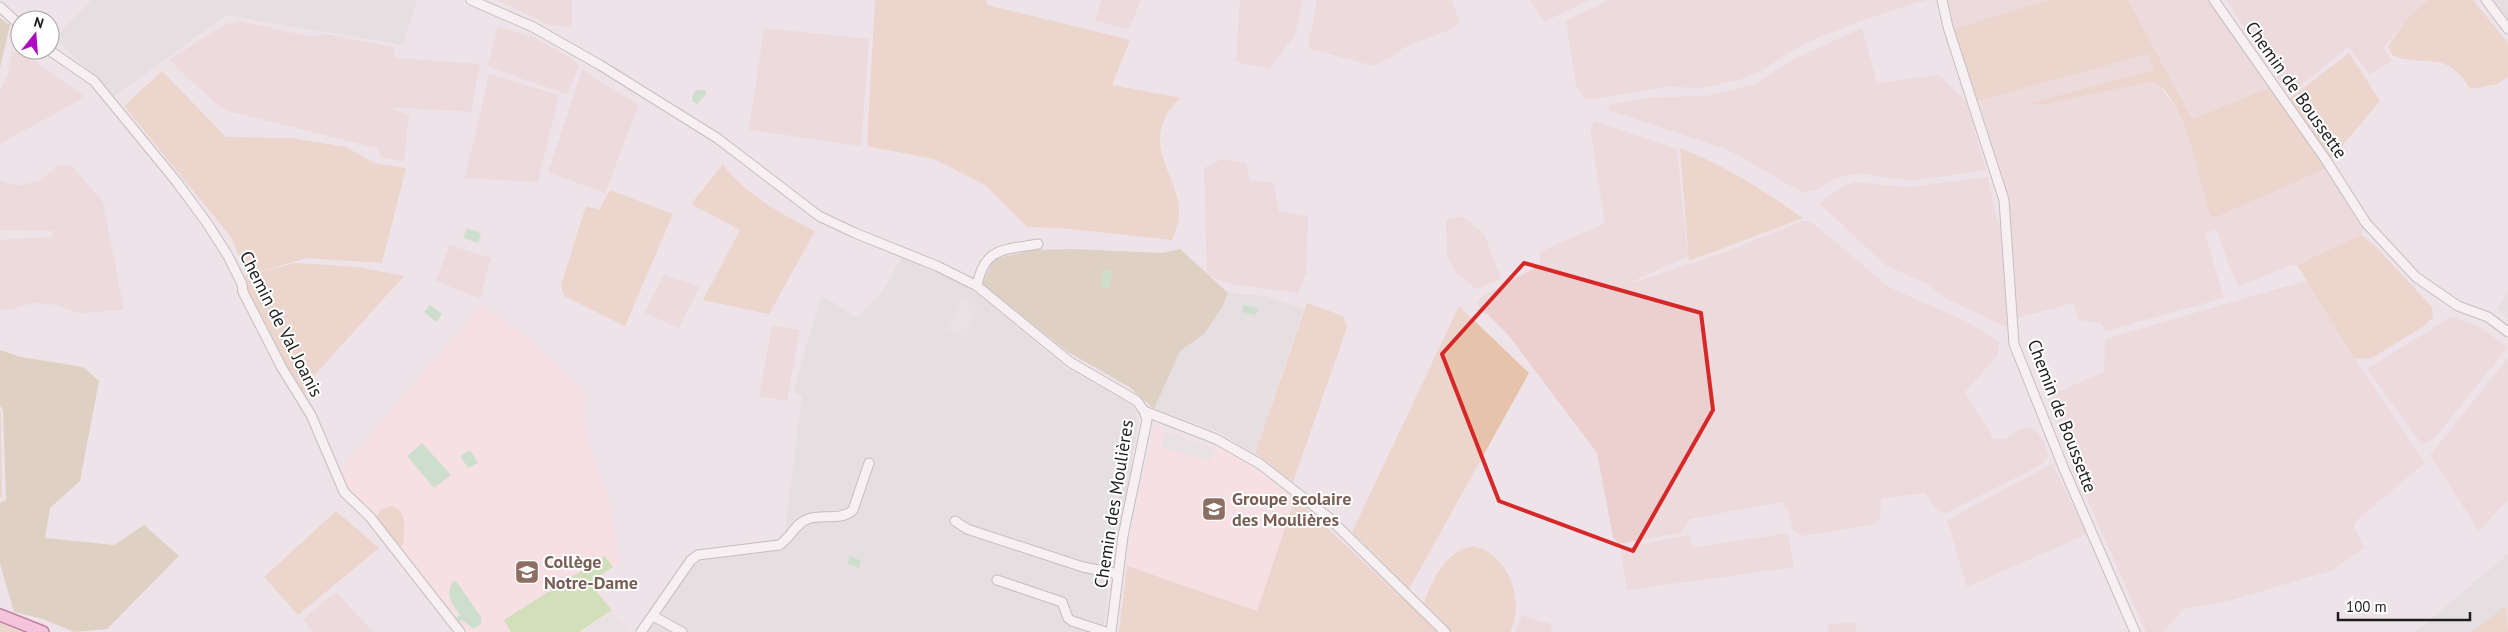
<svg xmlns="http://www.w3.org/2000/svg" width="2508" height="632" font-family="'PT Sans',sans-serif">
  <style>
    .residential { fill: #dbdadb }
    .education { fill: #fedcdf }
    .farmland { fill: #eccfcf }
    .grass { fill: #e6c3aa }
    .forest { fill: #ccb899 }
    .pitch { fill: #aeda83 }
    .parking { fill: #e1e1e1 }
    .water { fill: #a5daab }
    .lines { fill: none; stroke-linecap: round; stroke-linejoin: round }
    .minor-casing { stroke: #919191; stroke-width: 11 }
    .major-casing { stroke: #900641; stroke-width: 14 }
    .minor { stroke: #fff; stroke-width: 9 }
    .major { stroke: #f89ece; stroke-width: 11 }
    .marked { fill: none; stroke: #d62828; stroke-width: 4; stroke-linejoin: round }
    .labels { text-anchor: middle; stroke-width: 4; stroke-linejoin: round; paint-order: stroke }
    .street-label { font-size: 18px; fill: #1d1d1d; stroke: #fff }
    .education-label { font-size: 18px; font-weight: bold; fill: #785e54; stroke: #fff; text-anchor: start }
  </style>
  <rect width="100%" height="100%" fill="#eee3e8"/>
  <path class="residential" d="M91 0H417L403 45 226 15 114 97 55 38Z
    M2495 0H2508V23L2490 2Z
    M902 257 965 284 1065 367 1125 400 1135 409 1138 423 1127 494 1112 556 1103 632H638L691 553 784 538 802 396 793 392 821 297 827 298 857 318 880 295Z
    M2508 292V319L2497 308Z
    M1228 293 1266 296 1304 309 1254 454 1217 431 1154 409 1180 351 1204 334Z
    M2508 554V632H2415Z"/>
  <path class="education" d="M481 305 531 340 585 392V419L590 448 597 472 606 487 620 563 591 583 630 632H457L348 494 337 473Z
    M1154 426 1237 455 1295 498 1257 611 1127 566 1133 521Z"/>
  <path class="farmland" d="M497 0H572V27L549 25Z
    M1101 0H1141L1129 29 1095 21Z
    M1240 0H1303L1296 33 1269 69 1236 62Z
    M1317 0H1452L1459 22 1454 28 1403 48 1392 57 1373 66 1308 48Z
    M1530 0H1589L1544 22Z
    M1609 0H1926L1860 21 1820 37 1793 50 1760 72 1739 80 1702 88 1666 87 1586 100 1576 85 1566 21Z
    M1946 0H2049L1953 29Z
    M2128 0H2207L2271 87 2192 119Z
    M2226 0H2428L2405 21 2384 47 2392 61 2370 75 2348 47 2289 95Z
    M240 21 312 37 326 34 394 47V58L480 64 471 112 388 107 409 115 404 161 382 158 377 148 227 111 217 105 169 60 225 24Z
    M498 26 535 38 571 58 579 67 567 94 499 71 488 65Z
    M764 28 869 39 861 146 749 130Z
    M1862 28 1877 83 1939 75 1966 101 1986 170 1910 181 1860 173 1836 178 1815 190 1803 193 1728 150 1608 110 1610 104 1655 97 1706 96 1753 85 1796 58Z
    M18 49 85 97 0 144V91L8 73 12 53Z
    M2148 54 2155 70 2029 104H2046L2149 82 2160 86 2178 111 2216 217 2325 169 2365 229 2361 235 2297 265H2292L2239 286 2228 263 2217 230 2205 233 2224 298 2106 331 2100 323 2079 320 2073 303 2018 318 2008 211 1992 145 1978 101Z
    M582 70 639 105 605 193 548 172Z
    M489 74 559 95 538 182 465 178Z
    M1594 121 1677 149 1688 256 1623 286 1722 253 1803 221 1813 223 1889 287 1965 321 1999 341 1998 355 1965 392 1994 439H2005L2024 427 2035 429 2044 442 2048 457 2041 465 1944 514 1936 509 1925 493 1881 499 1880 517 1875 524 1801 536 1793 530 1788 510 1781 502 1690 519 1681 533 1618 544 1613 537 1597 453 1509 336 1476 303 1481 297 1540 265V252L1605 223 1590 130Z
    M1222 159 1246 163 1250 180 1274 183 1279 211 1308 217 1306 275 1298 293 1230 284 1207 275 1204 168Z
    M59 165H71L103 202 124 310 79 313 57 305 33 303 9 310 0 309V240L52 237 53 231 0 230V180L6 183 20 185 39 181Z
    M1988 177 1997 221 2001 225 2008 328 1947 299 1927 284 1885 265 1819 203 1839 189 1853 182 1908 187Z
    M1462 216 1484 233 1501 279 1476 289 1456 273 1447 255 1446 220Z
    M449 245 491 258 480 299 436 281Z
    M664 274 700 287 679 328 644 313Z
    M2308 280 2355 359 2425 463 2357 520 2354 526 2364 548 2333 570 2232 600 2184 609 2163 632H2146L2091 508 2048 396 2104 372 2105 339Z
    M2452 316 2481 328 2508 347 2435 438 2422 445 2367 369Z
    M772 325 800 330 787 401 759 396Z
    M2508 358V500L2479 531 2430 455Z
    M2052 464 2087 534 1967 587 1947 520Z
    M1788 533 1794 567 1627 590 1620 549 1689 535 1692 548Z
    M334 593H337L373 632H313L303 619Z
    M1522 615 1553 625 1550 632H1515Z
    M1855 622 1857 632H1828L1827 625Z"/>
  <path class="grass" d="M875 0H986L987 5 1130 40 1112 85 1181 98C1176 103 1169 109 1166 116 1149 149 1173 172 1178 202 1181 216 1177 228 1172 240L1062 228 1027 227 985 185 934 159 867 146Z
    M2049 0H2128L2192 119 2271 87 2325 169 2216 217 2210 215C2201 184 2185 104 2160 86 2157 84 2152 83 2149 82L2046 104H2027L2154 70 2148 54 1978 101 1953 29Z
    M2428 0H2473L2508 43V77L2497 84 2471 89C2444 49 2433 68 2393 56L2388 47 2405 21Z
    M2349 53 2380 101 2331 159 2289 99Z
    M162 71 226 137 291 138 346 147 374 163 406 168 382 263 306 258 252 274 296 263 357 267 404 276 312 378 303 398C284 367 247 311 244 277L247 276 231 237 124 106Z
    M1680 148C1725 166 1764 190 1803 218L1689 261Z
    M723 164C742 192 784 216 815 231L769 314 703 300 740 230 691 204Z
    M610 190 673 214 625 326 564 296 561 285 586 206 599 210Z
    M2361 235 2376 247 2432 307 2433 317 2424 326 2372 358 2355 359 2297 265Z
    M1307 303 1343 316 1347 327 1293 482 1255 453Z
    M1459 306 1529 373 1409 589 1352 532Z
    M0 411 1 413 2 498 0 497Z
    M1295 498 1439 632H1119L1127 566 1257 611Z
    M391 506C409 511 404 530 403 544L401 547 378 520 377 515 381 509Z
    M336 511 379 548 298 615 264 577Z
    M1474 546C1501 553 1517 582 1516 609 1516 616 1512 625 1511 632H1450L1423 606C1431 582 1446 549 1474 546Z
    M2506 606 2508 632H2471Z
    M0 623 23 632H0Z"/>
  <path class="forest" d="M0 18 10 25 0 68Z
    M1073 249 1162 253 1180 249 1228 293 1222 307 1204 334 1180 351 1154 409 1129 387 1068 352 982 284 994 259 1033 250Z
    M0 350 21 357 83 367 99 381 80 481 50 508 45 538 114 545 144 525 179 556 107 629 74 632 43 619 14 612 0 564V503L6 500 3 411 0 405Z"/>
  <path class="pitch" d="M605 556 613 567 589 583 612 610 579 632H511L504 620Z"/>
  <path class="parking" d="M961 299 978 307 965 336 947 330Z
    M1165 431 1215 449 1209 461 1160 447Z
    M613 611 629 632H581Z"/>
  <path class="water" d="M696 90H705L707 93 697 104 693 102 692 96Z
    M467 228 481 233 478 243 463 238Z
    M1103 270 1112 271 1110 288 1101 287Z
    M430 305 442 314 436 322 424 312Z
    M1243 305 1258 308 1256 315 1242 312Z
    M422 443 451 475 434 488 407 456Z
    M470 450 478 463 468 468 460 456Z
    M850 555 861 561 859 568 848 564Z
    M453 581H456L481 617V624L473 629 463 620 459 622 456 618 460 615C452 604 445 594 453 581Z"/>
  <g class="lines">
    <defs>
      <path id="minor" d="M471 0 533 27 600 65 717 138 819 216 855 233 937 266 977 286 1070 362 1137 401 1144 411 1147 420 1123 536 1111 632
        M1942 0 1948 27 2004 200 2014 344 2064 469 2135 632
        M2214 0 2326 160 2366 223 2416 277 2458 306 2488 317 2508 332
        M2486 0 2508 29
        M0 7 20 25
        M49 50 94 81 176 181 207 223 228 256 242 284 243 292 282 368 311 415 344 492 370 517 460 632
        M977 286C984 247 1004 250 1038 244
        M1144 411 1216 439 1260 464 1328 517 1445 632
        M955 521 967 529 1083 567 1118 574
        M997 580 1062 602 1068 618 1072 621 1106 632
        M653 616 682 632
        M641 632 691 560 698 555 779 545C791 538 795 523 808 519 823 513 839 522 853 510L869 463"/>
      <path id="major" d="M0 615 43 632"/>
    </defs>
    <use href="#minor" class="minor-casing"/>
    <use href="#major" class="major-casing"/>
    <use href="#minor" class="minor"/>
    <use href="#major" class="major"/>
  </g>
  <path d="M0 0H2508V632H0ZM1524 263 1701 313 1713 410 1633 551 1499 501 1442 354Z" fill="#eee3e8" fill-opacity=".55" fill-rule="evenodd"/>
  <path class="marked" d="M1524 263 1701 313 1713 410 1633 551 1499 501 1442 354Z"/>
  <defs>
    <symbol id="school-square" viewBox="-11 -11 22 22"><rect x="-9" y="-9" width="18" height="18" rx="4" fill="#8d6e63" stroke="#fff"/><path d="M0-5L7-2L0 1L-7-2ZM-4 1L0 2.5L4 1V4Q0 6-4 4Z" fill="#fff"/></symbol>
  </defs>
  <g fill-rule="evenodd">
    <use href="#school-square" x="1200" y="495" width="28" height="28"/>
    <use href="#school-square" x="513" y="558" width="28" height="28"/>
  </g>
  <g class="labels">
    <g class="street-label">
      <text transform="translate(2296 90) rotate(55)" y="6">Chemin de Boussette</text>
      <text transform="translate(281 324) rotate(63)" y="6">Chemin de Val Joanis</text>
      <text transform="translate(2062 416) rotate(69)" y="6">Chemin de Boussette</text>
      <text transform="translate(1114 504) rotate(-81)" y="6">Chemin des Moulières</text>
    </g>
    <g class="education-label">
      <text x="1232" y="505">Groupe scolaire<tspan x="1232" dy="21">des Moulières</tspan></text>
      <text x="544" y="568">Collège<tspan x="544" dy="21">Notre-Dame</tspan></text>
    </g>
  </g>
  <g transform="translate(35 35) rotate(17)"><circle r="24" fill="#ffffff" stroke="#a5a5a5"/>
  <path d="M0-4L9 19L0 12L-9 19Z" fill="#af08c2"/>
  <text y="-8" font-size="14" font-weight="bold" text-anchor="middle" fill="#1d1d1d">N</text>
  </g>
  <path d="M2338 612v8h132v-8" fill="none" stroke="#1d1d1d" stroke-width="2.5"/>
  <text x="2346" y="612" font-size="15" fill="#1d1d1d" stroke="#ffffff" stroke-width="4" paint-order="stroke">100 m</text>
</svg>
